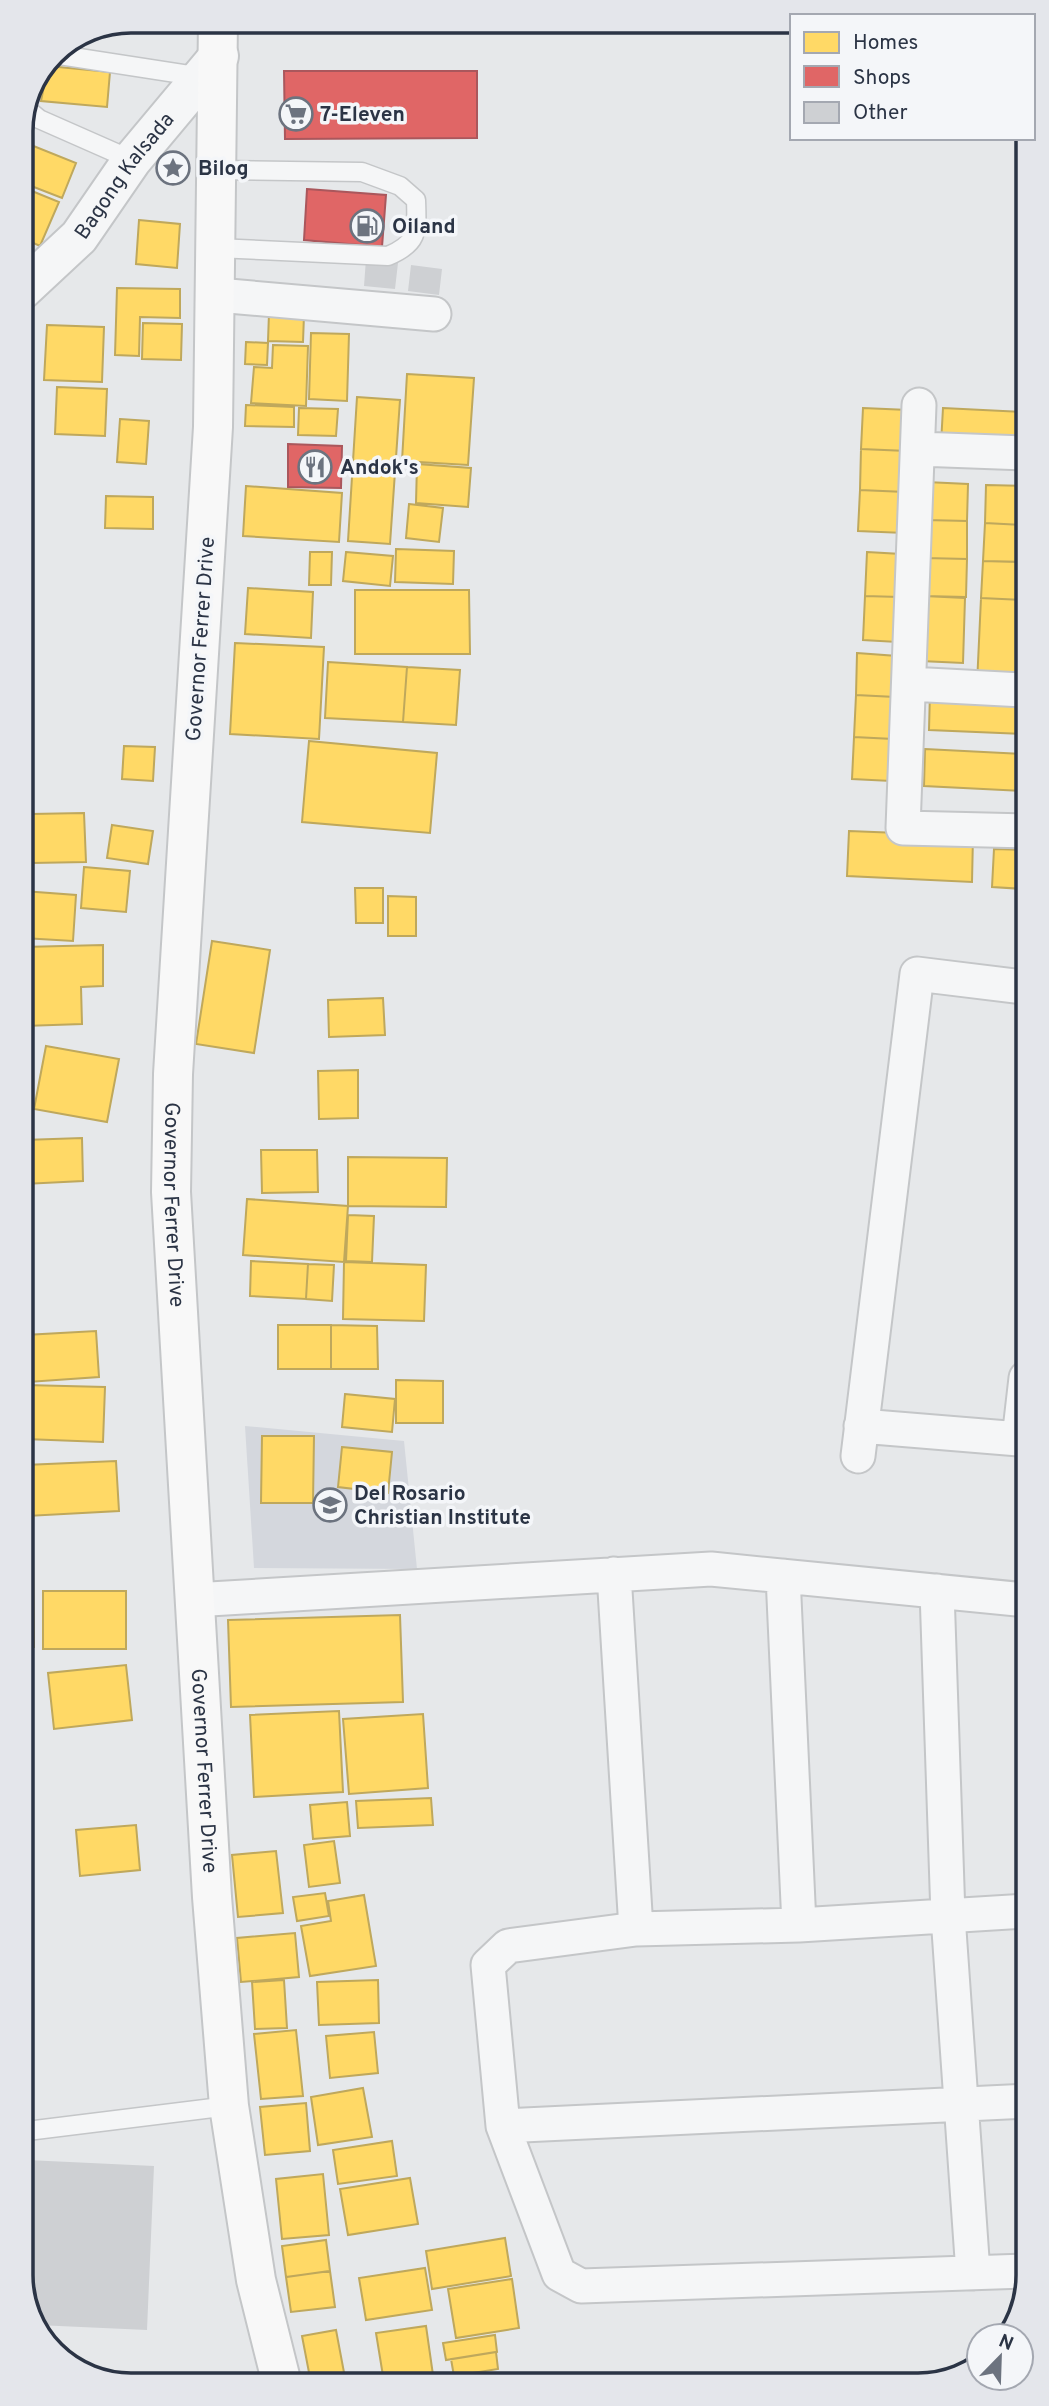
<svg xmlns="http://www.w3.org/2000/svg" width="1049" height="2406" font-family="Overpass,sans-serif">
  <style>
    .built { fill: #d4d7dd }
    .homes { fill: #ffd966; stroke: #bfa85c; stroke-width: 2 }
    .shops { fill: #e06666; stroke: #aa575c; stroke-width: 2 }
    .building { fill: #ced0d3 }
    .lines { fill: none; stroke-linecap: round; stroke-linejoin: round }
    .service-casing { stroke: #c4c6c8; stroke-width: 21 }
    .minor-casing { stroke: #c4c6c8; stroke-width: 37 }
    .tertiary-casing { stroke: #c4c6c8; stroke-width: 42 }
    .secondary-casing { stroke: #c4c6c8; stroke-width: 42 }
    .service { stroke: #f5f6f7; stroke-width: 18 }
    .minor { stroke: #f5f6f7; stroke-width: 33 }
    .tertiary { stroke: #f5f6f7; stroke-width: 38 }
    .secondary { stroke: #f8f8f8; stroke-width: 38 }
    .labels { text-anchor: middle; stroke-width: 7; stroke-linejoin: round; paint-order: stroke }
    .poi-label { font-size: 21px; font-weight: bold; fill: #2b3445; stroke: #f4f6f9; text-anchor: start }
    .street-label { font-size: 21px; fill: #2b3445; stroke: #f4f6f9 }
    .rim { fill: none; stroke: #2b3445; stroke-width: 3.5 }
  </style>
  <rect width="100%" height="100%" fill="#e6e8ea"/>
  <path class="built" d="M245 1426 404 1441 417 1569 254 1568Z"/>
  <path class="homes" d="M132 21H137L136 30 114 28Z
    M48 66 110 72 107 107 41 101Z
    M21 141 76 163 62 198 21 182Z
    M27 189 59 202 40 246 22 238 21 201Z
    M139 220 180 224 177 268 136 264Z
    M117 288 180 289V318L140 317 139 356 115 355Z
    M269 313 304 315 303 342 268 341Z
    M143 323 182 324 181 360 142 359Z
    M47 325 104 327 102 382 44 380Z
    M311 333 349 334 347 401 309 399Z
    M246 342 268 343 267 365 245 364Z
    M273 345 308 346 306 406 251 403 254 367 272 368Z
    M407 374 474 378 468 465 402 461Z
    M57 387 107 389 105 436 55 434Z
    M357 397 400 400 390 544 348 541Z
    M246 405 294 407V427L245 426Z
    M299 408 338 409 336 436 298 435Z
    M863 408 908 410 907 451 861 449Z
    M943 408 1023 412V447L941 444Z
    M120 419 149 421 146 464 117 462Z
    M861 449 907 451 905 492 860 490Z
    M417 464 471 468 468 507 416 503Z
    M926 482 968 484 967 521 926 520Z
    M986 485 1023 486V525L985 523Z
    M246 486 342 493 339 542 243 536Z
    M860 490 905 492 904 533 858 531Z
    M106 496 153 497V529L105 528Z
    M409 504 443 508 439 542 406 538Z
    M926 520 967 521V559L925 558Z
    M985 523 1023 525V562L983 561Z
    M396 549 454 551 453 584 395 582Z
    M310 552H332L331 585H309Z
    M346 552 393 556 390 586 343 581Z
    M867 552 901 554 899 597 865 596Z
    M925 558 967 559 966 597 924 596Z
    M983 561 1023 562V600L981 598Z
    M248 588 313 592 311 638 245 634Z
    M355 590H469L470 654H355Z
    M865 596 899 597 897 642 863 640Z
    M924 596 965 598 963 663 921 661Z
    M981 598 1021 600 1017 686 977 684Z
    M235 643 324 647 319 739 230 734Z
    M857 653 897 656 895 697 856 695Z
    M328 662 407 667 403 722 325 718Z
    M407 667 460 670 456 725 403 722Z
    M930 692 1024 697V734L929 730Z
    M856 695 895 697 893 739 854 737Z
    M854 737 893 739 891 781 852 779Z
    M309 741 437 753 430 833 302 822Z
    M124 746 155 747 153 781 122 779Z
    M925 749 1024 754V791L924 786Z
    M84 813 86 862 32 863 31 814Z
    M112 825 153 831 148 864 107 858Z
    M849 831 973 836 972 882 847 876Z
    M994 849 1024 850V889L992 887Z
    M84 867 130 871 126 912 81 908Z
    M355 888H383V923H356Z
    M23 891 76 895 73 941 23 938Z
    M388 896 416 897V936H388Z
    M212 941 270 950 254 1053 196 1044Z
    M103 945V986L81 987 82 1024 24 1026 23 947Z
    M383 998 385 1035 329 1037 328 1000Z
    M46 1046 119 1059 107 1122 34 1109Z
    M358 1070V1118L319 1119 318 1071Z
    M82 1138 83 1181 24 1184V1140Z
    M261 1150H317L318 1192 262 1193Z
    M348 1157 447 1158 446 1207 348 1206Z
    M247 1199 348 1206 344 1262 243 1255Z
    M348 1215 374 1216 372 1262 346 1261Z
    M251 1261 308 1264 306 1299 250 1296Z
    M344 1262 426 1265 424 1321 343 1319Z
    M308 1264 334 1265 332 1301 306 1299Z
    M278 1325H331V1369H278Z
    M331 1325 377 1326 378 1369H331Z
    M96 1331 99 1377 28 1382 25 1335Z
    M396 1380 443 1381V1423H396Z
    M25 1385 105 1387 103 1442 25 1439Z
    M345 1394 395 1399 392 1432 342 1427Z
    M262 1436H314L313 1503H261Z
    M342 1447 392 1452 388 1493 338 1487Z
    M116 1461 119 1511 27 1516 25 1465Z
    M25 1554H33L34 1647H25Z
    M43 1591H126V1649H43Z
    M400 1615 403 1702 231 1707 228 1620Z
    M126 1665 132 1720 54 1729 48 1673Z
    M339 1711 343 1792 254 1797 250 1715Z
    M423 1714 428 1788 349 1794 343 1719Z
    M431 1798 433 1825 358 1828 356 1801Z
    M347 1802 350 1836 313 1839 310 1805Z
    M136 1825 140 1870 80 1876 76 1830Z
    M334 1841 340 1883 309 1887 304 1845Z
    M276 1851 283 1913 238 1917 232 1855Z
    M325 1893 329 1916 297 1921 293 1897Z
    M364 1895 376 1966 310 1976 301 1926 331 1921 328 1901Z
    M295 1933 299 1977 241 1982 237 1938Z
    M284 1980 287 2028 255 2029 252 1982Z
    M378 1980 379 2023 319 2025 317 1982Z
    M296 2030 303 2096 261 2099 254 2034Z
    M374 2032 378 2073 330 2078 326 2036Z
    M363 2088 372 2137 318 2145 311 2097Z
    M306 2103 310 2151 265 2155 260 2107Z
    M392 2141 397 2176 338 2184 333 2150Z
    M323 2174 329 2235 282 2239 276 2179Z
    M410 2178 418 2224 348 2235 340 2189Z
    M505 2238 511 2276 432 2289 426 2251Z
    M326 2240 330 2271 286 2277 282 2246Z
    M425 2268 432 2310 366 2320 359 2278Z
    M330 2271 335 2307 291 2312 286 2277Z
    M512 2279 519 2328 456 2338 448 2289Z
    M426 2326 433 2375 384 2382 376 2333Z
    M336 2330 346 2383H311L302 2336Z
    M495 2335 497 2352 446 2360 443 2343Z
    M496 2352 498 2369 454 2376 451 2359Z
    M469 2375 470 2382 445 2383V2379Z
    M500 2378V2382H473Z"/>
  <path class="shops" d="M284 71H477V138L285 139Z
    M307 189 386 195 382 247 304 240Z
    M288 444 342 446 341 488 288 487Z"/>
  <path class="building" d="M366 259 398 263 395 289 364 286Z
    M411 265 442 269 439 295 408 291Z
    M27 2160 154 2166 147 2330 37 2325 27 2310Z"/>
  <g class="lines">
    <defs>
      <path id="service" d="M53 54 202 77
        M28 110 39 119 132 160
        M216 248 388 256C419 243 417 231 416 200L400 186 362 172 218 170
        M27 2131 229 2106"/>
      <path id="minor" d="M217 295 434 314
        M919 405 903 828 1024 831
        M918 449 1023 453
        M909 684 1024 690
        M861 1426 1019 1439 1026 1378
        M858 1456 917 974 1024 987
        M614 1574 636 1929
        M783 1576 799 1925
        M937 1591 948 1916 973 2273
        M193 1600 711 1569 1026 1600
        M1027 1911 799 1925 636 1929 508 1946 488 1965 503 2126 559 2274 581 2286 1028 2271
        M503 2126 1028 2101"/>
      <g id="tertiary">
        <path id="s1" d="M22 290 79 237 132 160 219 56"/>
      </g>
      <g id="secondary">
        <path id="s2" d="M218 21 213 427 173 1074 171 1192 212 1897 229 2106 256 2280 282 2384"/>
      </g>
    </defs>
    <use href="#service" class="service-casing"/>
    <use href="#minor" class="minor-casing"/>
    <use href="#tertiary" class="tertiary-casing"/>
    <use href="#secondary" class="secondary-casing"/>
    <use href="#service" class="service"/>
    <use href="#minor" class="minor"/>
    <use href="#tertiary" class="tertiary"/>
    <use href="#secondary" class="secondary"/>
  </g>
  <defs>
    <symbol id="supermarket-ring" viewBox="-11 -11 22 22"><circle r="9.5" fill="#f4f6f9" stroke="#6c737f" stroke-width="1.5"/><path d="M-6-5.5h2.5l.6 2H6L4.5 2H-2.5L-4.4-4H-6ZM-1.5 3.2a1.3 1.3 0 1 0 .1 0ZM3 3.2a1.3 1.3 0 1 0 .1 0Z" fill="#6c737f"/></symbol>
    <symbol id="sight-ring" viewBox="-11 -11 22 22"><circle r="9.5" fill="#f4f6f9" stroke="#6c737f" stroke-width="1.5"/><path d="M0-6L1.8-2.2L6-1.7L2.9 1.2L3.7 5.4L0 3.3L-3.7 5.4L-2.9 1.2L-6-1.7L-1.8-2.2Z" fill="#6c737f"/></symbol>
    <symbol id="fuel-ring" viewBox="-11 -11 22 22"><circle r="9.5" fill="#f4f6f9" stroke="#6c737f" stroke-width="1.5"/><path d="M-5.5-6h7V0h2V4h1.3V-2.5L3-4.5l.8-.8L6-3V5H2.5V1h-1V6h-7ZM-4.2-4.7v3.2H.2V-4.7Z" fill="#6c737f"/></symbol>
    <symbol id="restaurant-ring" viewBox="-11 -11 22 22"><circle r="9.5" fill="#f4f6f9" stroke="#6c737f" stroke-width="1.5"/><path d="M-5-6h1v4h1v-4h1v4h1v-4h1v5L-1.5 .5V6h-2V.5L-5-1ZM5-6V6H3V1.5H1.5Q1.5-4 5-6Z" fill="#6c737f"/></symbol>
    <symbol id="school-ring" viewBox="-11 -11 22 22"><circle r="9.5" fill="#f4f6f9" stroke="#6c737f" stroke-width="1.5"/><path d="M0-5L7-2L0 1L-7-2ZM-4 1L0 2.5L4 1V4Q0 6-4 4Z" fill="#6c737f"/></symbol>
  </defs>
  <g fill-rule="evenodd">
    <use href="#supermarket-ring" x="277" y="95" width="38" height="38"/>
    <use href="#sight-ring" x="154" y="149" width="38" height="38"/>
    <use href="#fuel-ring" x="348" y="207" width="38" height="38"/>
    <use href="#restaurant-ring" x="296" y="448" width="38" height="38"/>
    <use href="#school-ring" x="311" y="1486" width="38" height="38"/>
  </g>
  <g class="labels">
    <g class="poi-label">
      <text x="320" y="121">7-Eleven</text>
      <text x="198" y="175">Bilog</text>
      <text x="392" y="233">Oiland</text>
      <text x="340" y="474">Andok's</text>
      <text x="354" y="1500">Del Rosario<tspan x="354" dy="24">Christian Institute</tspan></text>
    </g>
    <g class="street-label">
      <text dy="7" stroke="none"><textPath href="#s1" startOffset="154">Bagong Kalsada</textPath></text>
      <text transform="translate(200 639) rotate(-86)" y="7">Governor Ferrer Drive</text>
      <text dy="7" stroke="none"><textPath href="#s2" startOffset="1185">Governor Ferrer Drive</textPath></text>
      <text dy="7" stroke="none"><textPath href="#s2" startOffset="1752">Governor Ferrer Drive</textPath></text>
    </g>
  </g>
  <path d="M0 0H1049V2406H0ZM131 33H918A98 98 0 0 1 1016 131V2275A98 98 0 0 1 918 2373H131A98 98 0 0 1 33 2275V131A98 98 0 0 1 131 33Z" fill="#e4e6eb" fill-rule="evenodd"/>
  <path class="rim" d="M131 33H918A98 98 0 0 1 1016 131V2275A98 98 0 0 1 918 2373H131A98 98 0 0 1 33 2275V131A98 98 0 0 1 131 33Z"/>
  <rect x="790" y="14" width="245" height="126" fill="#f4f6f9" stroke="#a4a8b1" stroke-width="2"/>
  <rect x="804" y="32" width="35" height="21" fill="#ffd966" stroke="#a4a8b1" stroke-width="2"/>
  <text x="853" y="49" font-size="21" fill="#2b3445">Homes</text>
  <rect x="804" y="66" width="35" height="21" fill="#e06666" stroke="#a4a8b1" stroke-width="2"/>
  <text x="853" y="84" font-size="21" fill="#2b3445">Shops</text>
  <rect x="804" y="102" width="35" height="21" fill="#ced0d3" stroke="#a4a8b1" stroke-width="2"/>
  <text x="853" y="119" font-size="21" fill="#2b3445">Other</text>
  <g transform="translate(1000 2357) rotate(23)"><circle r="33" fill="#f4f6f9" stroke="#a4a8b1" stroke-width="2"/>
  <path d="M0-5L12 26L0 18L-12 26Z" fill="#6c737f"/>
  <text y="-10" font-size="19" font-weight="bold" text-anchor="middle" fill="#2b3445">N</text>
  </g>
</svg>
